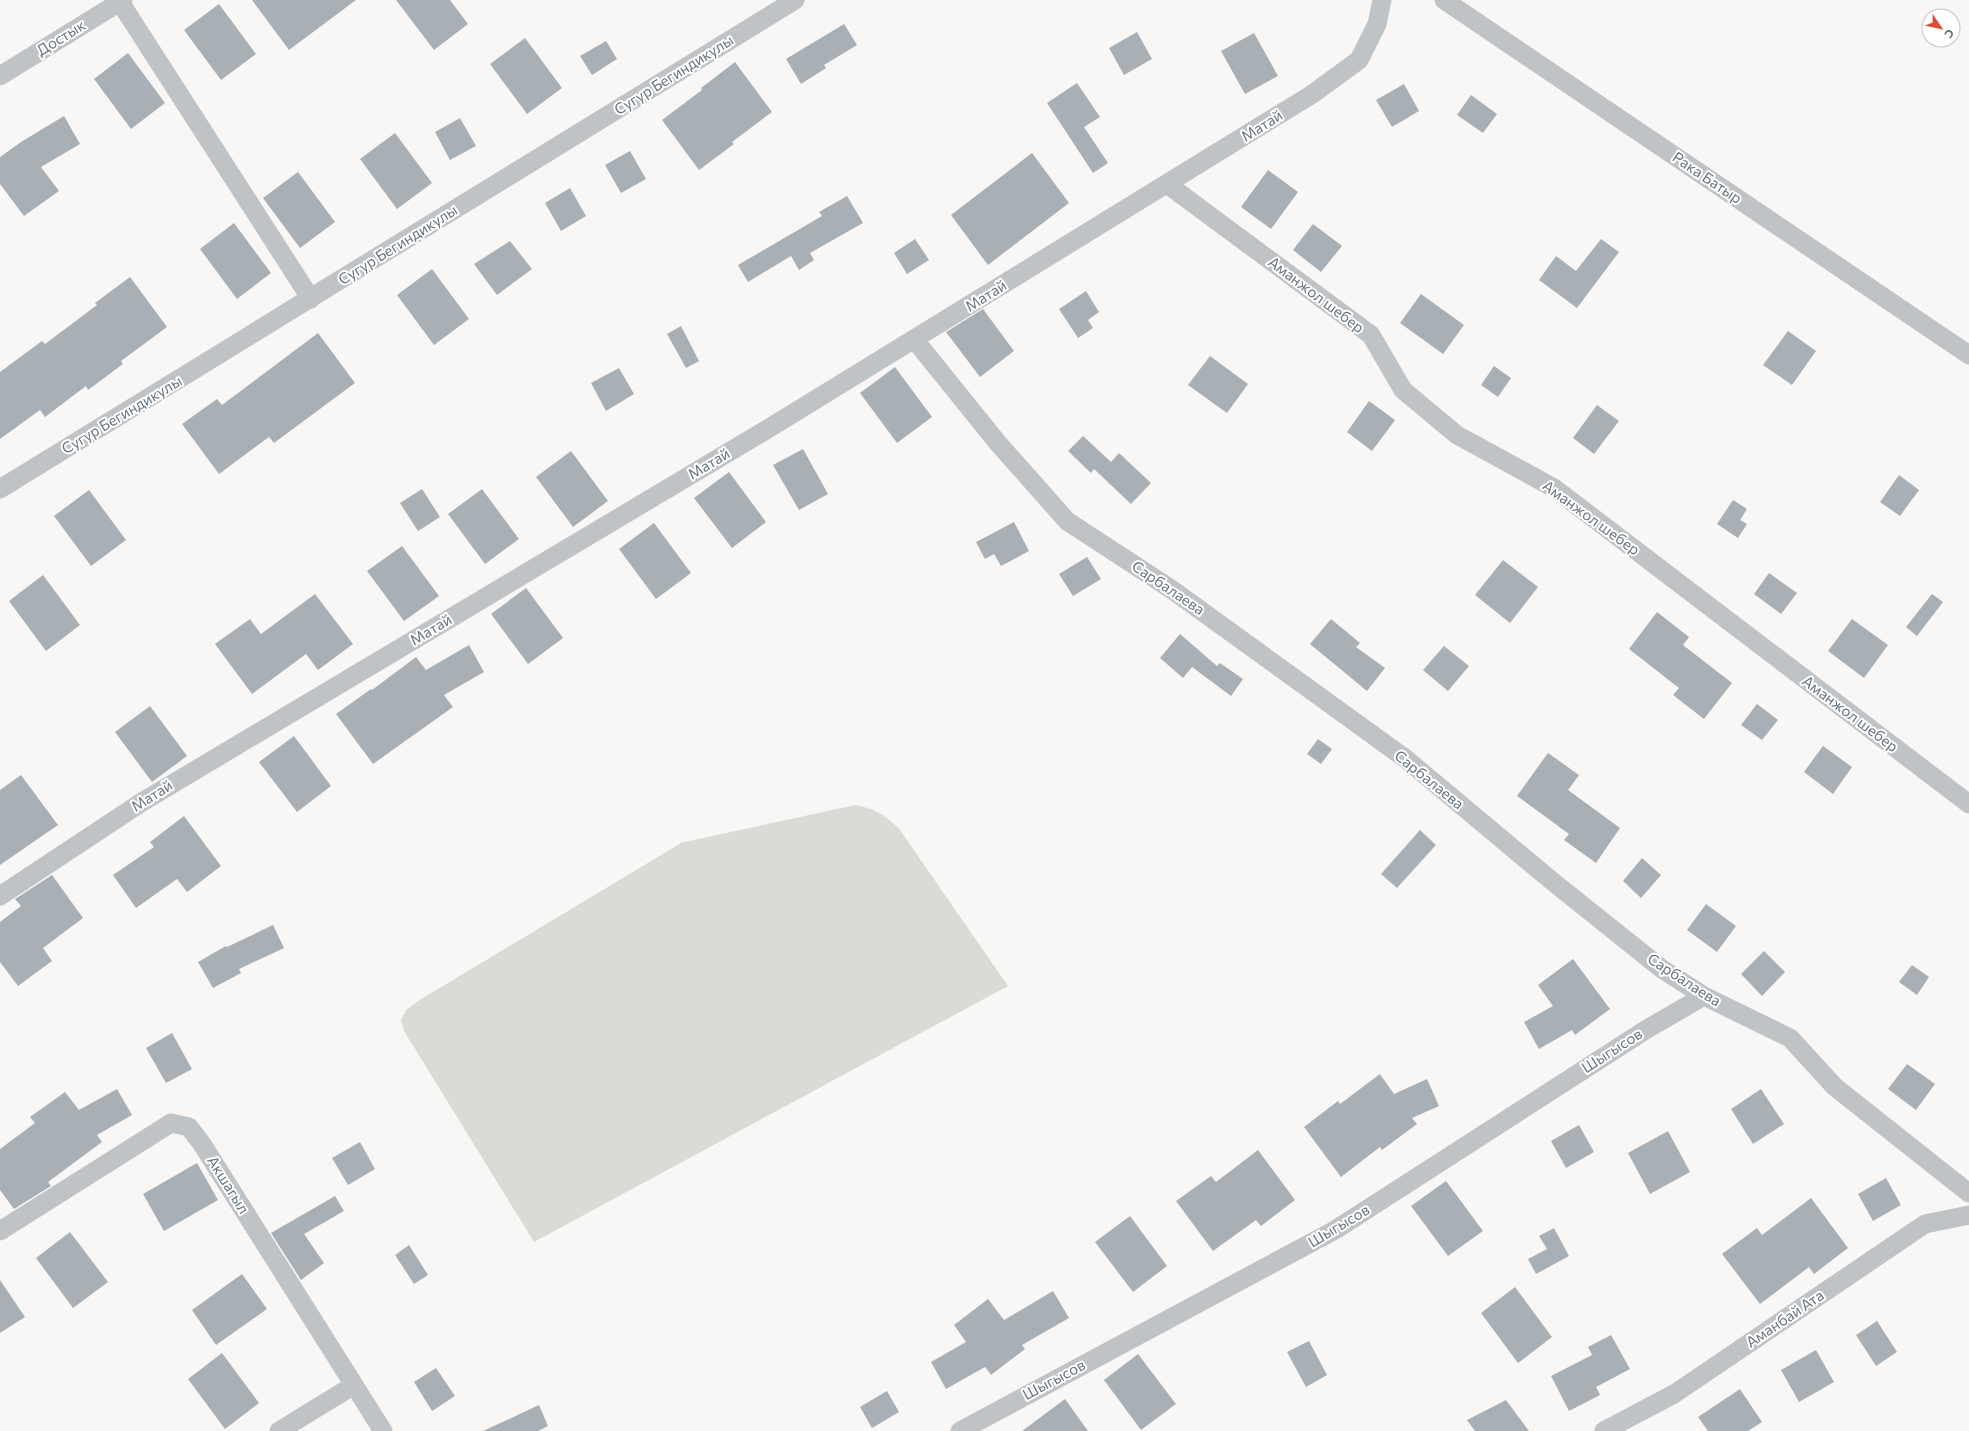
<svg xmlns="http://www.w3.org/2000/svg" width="1969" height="1431" font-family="Commissioner,sans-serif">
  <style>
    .green { fill: #d8dcd4 }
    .building { fill: #a9b0b5 }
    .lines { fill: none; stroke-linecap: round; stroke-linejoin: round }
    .street { stroke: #bfc3c6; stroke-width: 19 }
    .labels { text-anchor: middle; stroke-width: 4; stroke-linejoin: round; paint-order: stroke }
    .street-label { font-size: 15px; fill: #65747e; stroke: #fff }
  </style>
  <rect width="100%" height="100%" fill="#f8f7f5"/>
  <path class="green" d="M855 805C876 809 885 815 900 830L1008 986 534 1242 404 1031 401 1020 406 1010 418 1001 681 843Z"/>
  <path class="building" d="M252 0H356L289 50Z
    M396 0H450L468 24 434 50Z
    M219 4 256 54 221 80 184 30Z
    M844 24 857 45 824 65 826 68 801 84 786 59Z
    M1137 32 1152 59 1124 75 1109 48Z
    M1254 33 1278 76 1245 94 1221 51Z
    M525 38 562 88 527 114 490 64Z
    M606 41 617 59 592 75 580 56Z
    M128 53 165 103 131 129 94 79Z
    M735 62 772 112 732 142 734 144 699 170 662 120 702 90 701 88Z
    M1077 83 1100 117 1084 127 1108 163 1093 173 1047 103Z
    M1404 84 1419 111 1392 127 1376 100Z
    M1471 95 1497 114 1483 133 1457 115Z
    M64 116 80 144 41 167 59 191 24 216 0 184V157L21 142Z
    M460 118 476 146 450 160 435 132Z
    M395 133 432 183 397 209 360 159Z
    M630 151 646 179 621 193 605 165Z
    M1032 153 1069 203 988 265 951 215Z
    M1268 170 1298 192 1271 229 1241 207Z
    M298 172 335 222 300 248 263 198Z
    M570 188 586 216 561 231 545 203Z
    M847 196 863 223 810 253 814 260 799 270 791 256 748 282 738 265 822 216 819 212Z
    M234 223 271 273 237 299 200 249Z
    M1313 224 1342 246 1321 272 1293 250Z
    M915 239 929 260 907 274 894 253Z
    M1601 239 1619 252 1577 308 1539 280 1556 256 1576 271Z
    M510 241 532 269 497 295 474 264Z
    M432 269 469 319 434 345 397 295Z
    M130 277 167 327 121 361 123 364 88 390 86 386 45 417 40 410 0 439V372L42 341 45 344 97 305 95 303Z
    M1086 291 1099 312 1088 320 1093 328 1078 338 1059 309Z
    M1421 294 1464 325 1443 354 1400 323Z
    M983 309 1014 351 980 377 946 332Z
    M681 326 699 361 686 368 667 334Z
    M1788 331 1816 351 1792 385 1763 365Z
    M318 333 355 383 274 443 269 437 219 474 182 424 217 399 222 405Z
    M1210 356 1248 384 1227 413 1188 385Z
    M1494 366 1511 378 1498 397 1481 385Z
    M895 367 932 417 897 443 860 393Z
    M619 368 634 394 606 411 591 383Z
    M1369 401 1395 420 1372 451 1347 432Z
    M1597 405 1619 421 1594 454 1573 438Z
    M1083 436 1111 462 1119 453 1151 483 1131 504 1094 469 1091 473 1068 451Z
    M803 449 828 494 799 510 773 465Z
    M571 451 608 501 573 527 536 477Z
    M729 472 766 522 732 548 694 498Z
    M1899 475 1919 490 1900 516 1880 502Z
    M422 489 440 517 418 531 400 503Z
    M482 489 519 539 485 564 448 514Z
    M89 490 126 540 91 566 54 516Z
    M1733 500 1747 509 1740 520 1747 524 1738 538 1717 524Z
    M1014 522 1029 551 1001 566 994 554 985 559 976 542Z
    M654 523 691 573 656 599 619 549Z
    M402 546 439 596 404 621 367 571Z
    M1087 557 1101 579 1073 596 1059 574Z
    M1503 560 1538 587 1510 623 1475 595Z
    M1769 573 1797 593 1781 614 1754 594Z
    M43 575 80 625 46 651 9 601Z
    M526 588 563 638 528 664 491 614Z
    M315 594 353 644 318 670 306 654 252 694 215 644 250 619 261 634Z
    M1932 594 1943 602 1917 636 1906 627Z
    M1657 612 1689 637 1683 645 1732 683 1704 719 1673 695 1679 688 1629 649Z
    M1331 619 1360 643 1356 647 1385 668 1367 691 1310 644Z
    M1852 619 1888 645 1864 678 1828 651Z
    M1180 634 1217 666 1220 663 1243 679 1231 696 1192 667 1183 678 1160 658Z
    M469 645 484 672 444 695 453 707 373 764 336 714 371 689 372 690 416 657 426 670Z
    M1444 646 1469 666 1448 691 1423 670Z
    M1757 704 1778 720 1762 740 1741 725Z
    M150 706 187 756 152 782 115 732Z
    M294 736 331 786 297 812 259 762Z
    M1318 739 1332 749 1321 764 1307 754Z
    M1823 746 1852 767 1833 794 1804 772Z
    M1548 753 1579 775 1568 790 1620 828 1596 863 1564 840 1569 834 1517 796Z
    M21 775 58 825 0 865V790Z
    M184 816 221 866 187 892 177 879 136 908 113 875 154 847 150 842Z
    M1420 830 1436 845 1397 888 1381 874Z
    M1642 858 1661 875 1641 898 1623 881Z
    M52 875 83 918 43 948 52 961 18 986 0 962V922L21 906 15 899Z
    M1706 904 1736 926 1717 952 1687 930Z
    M273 925 284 948 239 969 241 973 213 988 198 962 226 946 227 947Z
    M1764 951 1785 972 1762 996 1741 974Z
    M1573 959 1610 1009 1575 1035 1572 1030 1539 1049 1524 1022 1553 1006 1538 985Z
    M1912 965 1929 977 1917 995 1899 982Z
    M172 1033 192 1069 166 1083 146 1048Z
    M1907 1064 1935 1084 1916 1110 1888 1089Z
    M1380 1074 1394 1094 1427 1079 1439 1106 1412 1118 1417 1124 1382 1150 1380 1147 1341 1177 1304 1127 1338 1101 1340 1104Z
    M117 1089 132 1115 97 1135 102 1142 48 1182 51 1186 14 1209 0 1190V1149L35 1123 30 1117 65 1092 79 1110Z
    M1761 1089 1784 1124 1753 1144 1731 1109Z
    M1579 1125 1594 1152 1566 1168 1551 1141Z
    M1668 1131 1690 1172 1650 1194 1628 1153Z
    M360 1142 375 1169 348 1185 332 1158Z
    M1258 1150 1295 1200 1261 1226 1256 1220 1213 1251 1176 1201 1211 1176 1216 1182Z
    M197 1163 218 1200 164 1231 143 1194Z
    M1886 1178 1901 1205 1873 1221 1858 1194Z
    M1446 1181 1483 1231 1448 1256 1411 1206Z
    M335 1196 344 1211 304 1234 324 1263 301 1280 271 1233Z
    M1811 1198 1848 1248 1814 1274 1809 1267 1760 1304 1722 1254 1757 1228 1762 1235Z
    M1130 1216 1167 1266 1133 1292 1095 1242Z
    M1554 1228 1569 1256 1536 1274 1528 1259 1547 1249 1539 1236Z
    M70 1232 108 1282 73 1308 36 1258Z
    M409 1245 428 1275 414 1284 395 1255Z
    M242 1274 267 1309 216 1345 192 1310Z
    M0 1280 25 1317 0 1333Z
    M1515 1287 1552 1337 1518 1363 1481 1313Z
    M1053 1291 1069 1318 1022 1345 1025 1349 991 1375 985 1367 946 1389 931 1362 966 1342 954 1325 988 1299 1004 1320Z
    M1877 1321 1897 1352 1876 1366 1856 1335Z
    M1611 1335 1630 1369 1596 1387 1600 1395 1569 1411 1551 1376 1592 1355 1588 1347Z
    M1309 1341 1327 1375 1306 1387 1287 1352Z
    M1816 1350 1834 1382 1799 1402 1781 1370Z
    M222 1353 259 1403 225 1429 188 1379Z
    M1138 1354 1176 1404 1141 1430 1104 1380Z
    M436 1368 455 1396 432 1411 414 1382Z
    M1740 1389 1762 1422 1748 1431H1708L1698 1417Z
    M887 1391 899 1412 872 1428 860 1407Z
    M1065 1399 1088 1431H1022Z
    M1506 1400 1529 1431H1475L1467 1420Z
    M539 1405 548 1426 538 1431H483Z"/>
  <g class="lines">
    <path class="street" d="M1444 0 1969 355
      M120 2 311 299
      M0 76 123 0
      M1167 184 1371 335 1403 390 1457 435 1554 488 1969 804
      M914 339 997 442 1067 521 1171 589 1406 759 1552 881 1662 969 1704 996 1790 1038 1835 1087 1969 1193
      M0 489 795 0
      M0 896 142 802 766 430 1311 95 1359 60 1377 24 1382 0
      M0 1231 171 1123 189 1127 202 1144 383 1431
      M279 1431 354 1385
      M960 1431 1335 1230 1647 1029 1704 996
      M1604 1431 1674 1394 1925 1224 1969 1215"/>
  </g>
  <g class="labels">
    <g class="street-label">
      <text transform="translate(61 38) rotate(-32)" y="5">Достык</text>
      <text transform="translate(674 75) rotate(-32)" y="5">Сугур Бегиндикулы</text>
      <text transform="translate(1262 126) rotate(-32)" y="5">Матай</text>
      <text transform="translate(1707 178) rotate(34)" y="5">Рака Батыр</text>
      <text transform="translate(398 245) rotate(-32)" y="5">Сугур Бегиндикулы</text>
      <text transform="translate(1316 295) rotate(37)" y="5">Аманжол шебер</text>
      <text transform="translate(986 296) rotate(-32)" y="5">Матай</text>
      <text transform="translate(122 415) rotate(-31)" y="5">Сугур Бегиндикулы</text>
      <text transform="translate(709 464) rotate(-31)" y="5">Матай</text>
      <text transform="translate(1591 518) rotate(36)" y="5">Аманжол шебер</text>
      <text transform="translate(1168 588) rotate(34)" y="5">Сарбалаева</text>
      <text transform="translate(431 630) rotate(-31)" y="5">Матай</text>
      <text transform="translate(1850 714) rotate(37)" y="5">Аманжол шебер</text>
      <text transform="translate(1429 780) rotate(39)" y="5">Сарбалаева</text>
      <text transform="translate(152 796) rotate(-32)" y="5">Матай</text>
      <text transform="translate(1684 980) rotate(33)" y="5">Сарбалаева</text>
      <text transform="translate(1612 1051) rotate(-33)" y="5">Шыгысов</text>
      <text transform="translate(228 1185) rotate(58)" y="5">Акшагыл</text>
      <text transform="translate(1339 1226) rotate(-31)" y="5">Шыгысов</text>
      <text transform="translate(1785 1319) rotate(-34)" y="5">Аманбай Ата</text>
      <text transform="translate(1054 1380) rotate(-28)" y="5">Шыгысов</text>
    </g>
  </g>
  <g transform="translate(1941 28) rotate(124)"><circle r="19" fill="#ffffff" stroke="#c1c7cb"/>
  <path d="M0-3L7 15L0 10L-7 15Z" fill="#d75135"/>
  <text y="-6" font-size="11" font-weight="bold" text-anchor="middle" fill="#65747e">С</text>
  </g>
</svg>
